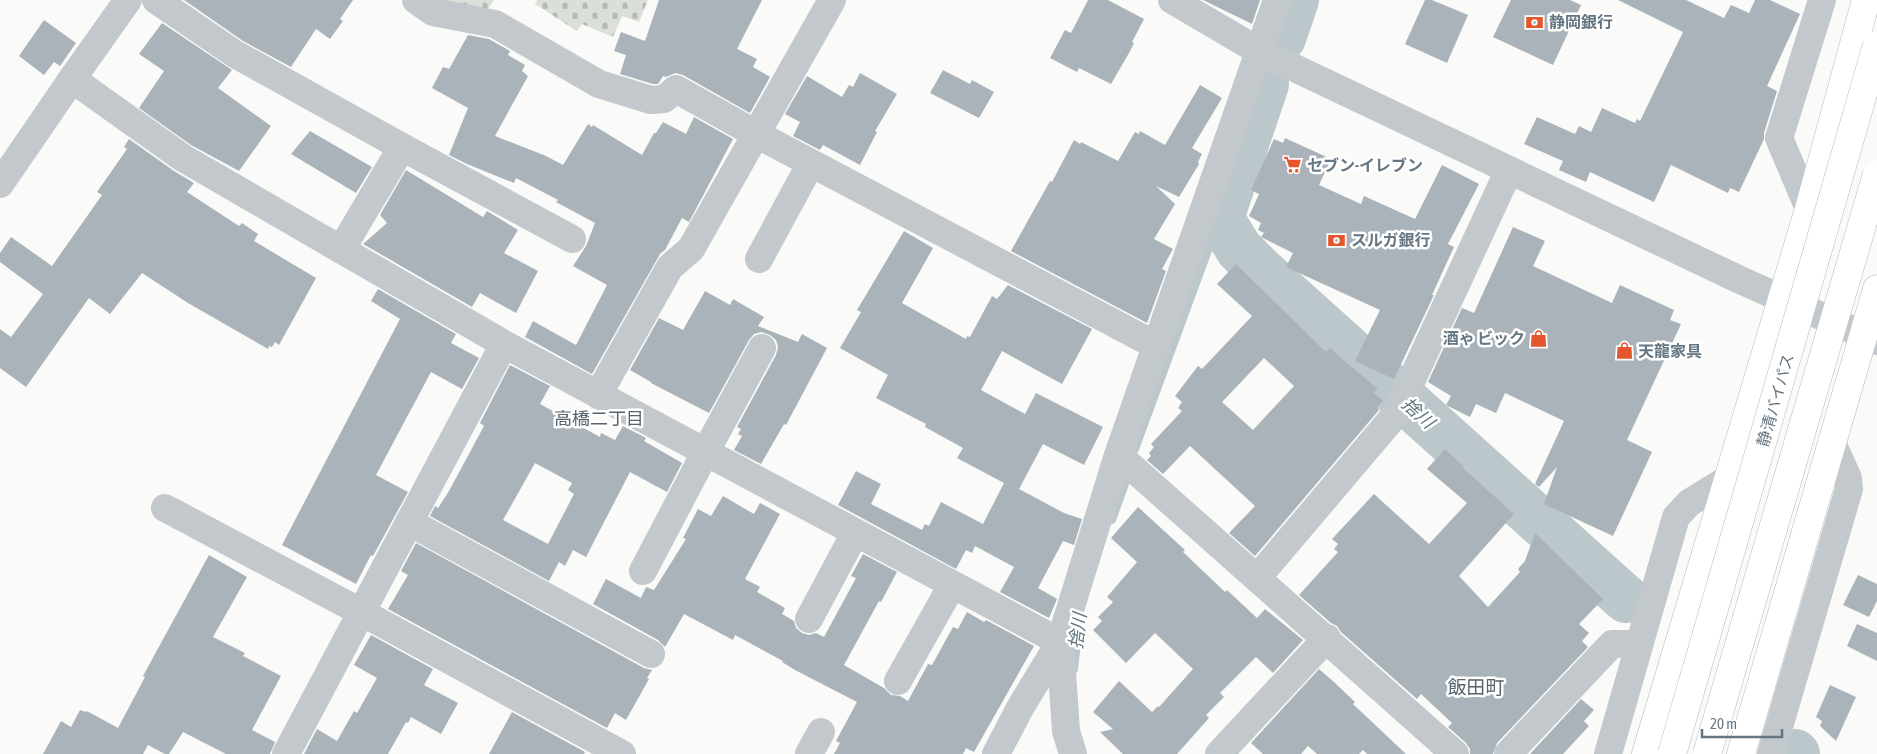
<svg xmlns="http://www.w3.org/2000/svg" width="1877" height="754" font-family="'Asap Condensed','Noto Sans JP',sans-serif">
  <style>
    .cemetery { fill: url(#cemetery-stones) }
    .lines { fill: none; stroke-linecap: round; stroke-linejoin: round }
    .stream { stroke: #bbc7cb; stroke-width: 8 }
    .river { stroke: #bbc7cb; stroke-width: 48 }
    .building { fill: #aab3b9; fill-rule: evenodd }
    .trunk-casing { stroke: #b4b9bd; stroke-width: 29 }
    .minor { stroke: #c3c8cc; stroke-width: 28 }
    .tertiary { stroke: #c3c8cc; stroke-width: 28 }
    .trunk { stroke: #fff; stroke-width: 28 }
    .motorway-bridge-casing { stroke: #b4b9bd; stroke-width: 29; stroke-linecap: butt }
    .motorway-bridge { stroke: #fff; stroke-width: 28 }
    .labels { text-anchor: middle; stroke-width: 5; stroke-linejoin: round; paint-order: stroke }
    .poi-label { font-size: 16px; font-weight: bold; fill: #657683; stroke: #fff; text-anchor: start }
    .street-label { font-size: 16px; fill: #657683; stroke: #fff }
    .water-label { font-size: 18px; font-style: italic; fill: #60757c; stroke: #fff }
    .neighbourhood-label { font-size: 18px; fill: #57646e; stroke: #fff }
    .quarter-label { font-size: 19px; fill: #57646e; stroke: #fff }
  </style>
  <defs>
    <pattern id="cemetery-stones" width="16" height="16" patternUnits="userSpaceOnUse" patternTransform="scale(1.25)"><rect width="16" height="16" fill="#dadfd7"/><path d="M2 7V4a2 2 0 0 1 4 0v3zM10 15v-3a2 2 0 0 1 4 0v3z" fill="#b4b9b4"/></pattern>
  </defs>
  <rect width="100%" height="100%" fill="#fafaf8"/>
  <path class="cemetery" d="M433 0H494L486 12Z
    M537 0H648L639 22 622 16 613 37 582 24 577 31 535 4Z"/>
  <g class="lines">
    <path class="stream" d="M1135 449 1220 218
      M1112 520 1125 484
      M1074 669 1080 618"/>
    <path class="river" d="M1282 38 1295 0
      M1265 84 1220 218 1239 249 1260 270 1626 599
      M1795 753 1796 754"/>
  </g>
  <path class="building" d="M184 0H353L340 19 343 21 330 39 316 29 291 67 243 41Z
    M659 0H762L737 49 757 59 753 67 770 77 750 113 683 75 675 73 666 77 663 76 658 84H653L620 74 626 55 614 51 621 32 645 41Z
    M1088 0H1108L1144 19 1132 42 1134 43 1129 53 1111 84 1079 68 1077 72 1050 58 1065 30 1071 33Z
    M1203 0H1260L1252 24Z
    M1425 0H1432L1468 15 1447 63 1405 44Z
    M1511 0H1570L1581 5 1553 65 1493 37Z
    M1618 0H1686L1724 18 1731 5 1749 13 1755 0H1770L1800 14 1767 86 1777 91 1764 133V139L1739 192 1730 188 1728 193 1671 165 1654 202 1590 172 1586 182 1559 170 1563 161 1524 144 1537 117 1575 134 1579 126 1591 132 1602 108 1635 123 1637 119 1640 121 1683 32Z
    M44 20 76 43 60 66 54 62 44 75 19 56Z
    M162 23 232 70 218 88 271 126 239 171 191 145 139 108 164 71 139 54Z
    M468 35 489 39 510 51 508 55 525 65 522 71 528 76 495 136 546 156 563 165 588 124 592 127 593 125 642 155 654 133H656L663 122 686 134 694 117 733 139 689 222 682 218 665 250 660 254 592 374 525 337 533 321 576 345 607 285 573 266 586 246 595 223 556 202 558 200 516 178 514 183 467 164 449 155 468 108 432 88 443 67 449 69Z
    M943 70 970 84 972 80 994 92 979 118 930 93Z
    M860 73 897 94 875 131 877 132 860 165 823 145 820 150 793 136 800 122 785 114 807 76 842 97 849 85 853 87Z
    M1200 85 1222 98 1192 148 1202 154 1198 162 1199 164 1179 197 1156 186 1175 204 1154 239 1173 249 1162 269 1166 271 1147 323 1011 251 1050 181 1052 182 1074 140 1080 144 1081 142 1118 161 1135 132 1139 134 1140 131 1165 145Z
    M310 131 372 167 356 193 291 154Z
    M1285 138 1331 159 1319 185 1361 204 1364 196 1415 219 1442 165 1479 184 1448 244 1454 247 1432 295H1434L1394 379 1355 361 1380 310 1286 267 1293 253 1261 237 1264 233 1258 230 1261 223 1249 216 1259 194 1251 190 1274 139 1283 143Z
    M129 139 174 171 194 183 187 192 239 226 242 223 258 234 254 241 316 278 279 345 275 342 272 347 269 346 268 349 188 303 142 273 110 314 89 298 26 387 0 368V329L11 337 43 294 0 262V253L11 237 52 266 102 195 97 192 127 149 124 147Z
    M406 170 483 217 487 211 518 230 504 253 538 271 516 313 480 293 472 307 363 244 387 223 380 215Z
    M1513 227 1545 241 1533 266 1612 303 1620 285 1674 310 1670 320 1681 324 1627 440 1652 452 1613 536 1544 504 1557 467 1539 487 1535 484 1564 421 1505 393 1496 413 1476 404 1470 417 1446 405 1451 396 1428 382 1462 308 1474 313Z
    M904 231 933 248 902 303 966 339 967 336 970 337 992 296 997 299 1008 285 1092 329 1062 384 1002 351 981 390 1025 414 1036 393 1103 427 1084 465 1043 444 1019 489 1064 513 1082 519 1074 545 1063 541 1038 588 1057 599 1049 618 1000 592 1014 567 975 546 972 553 966 550 956 569 838 505 856 471 881 484 871 504 922 530 925 524 929 526 941 502 983 524 1004 483 957 458 963 448 925 427 926 424 876 398 888 375 840 348 861 312 857 310Z
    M1236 264 1326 352 1330 348 1352 368V367L1378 389 1373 392 1383 401 1377 407 1379 410 1255 556 1229 533 1255 506 1190 446 1163 474 1147 460 1151 456 1149 453 1154 447 1151 444 1182 411 1178 408 1182 402 1175 396 1198 366 1202 369 1252 316 1217 284ZM1264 358 1294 386 1253 430 1222 402Z
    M378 289 456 334 451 343 479 358 462 389 431 372 376 475 408 492 373 556 371 555 356 584 282 545 400 319 371 301Z
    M705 291 730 305 733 299 764 317 758 326 798 342 802 334 827 348 786 425 784 424 761 464 734 450 742 436 738 434 741 429 737 427 776 355 778 347 776 340 770 335 761 332 754 334 749 340 709 413 651 383V382L630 370 659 318 683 330Z
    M510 365 550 386 540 404 600 437 601 433 615 440 623 426 646 438 644 441 682 463 667 492 630 472 586 557 573 550 565 566 559 562 549 581 430 516 435 506 438 508 449 491 484 426 480 423ZM535 463 572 483 568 490 574 494 548 544 503 520Z
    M1445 449 1464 467 1463 468 1514 514 1459 576 1488 607 1520 572 1518 569 1525 561 1535 533 1603 599 1579 624 1589 633 1582 641 1588 647 1497 743 1493 754H1470V749L1466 743 1448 727 1452 723 1421 694 1417 699 1341 632 1337 626 1331 623 1299 595 1338 552 1334 549 1338 544 1332 539 1374 494 1429 544 1467 503 1427 469Z
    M723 496 754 514 760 503 780 514 745 579 760 587 757 592 785 608 782 614 794 621 796 628 802 633 809 635 816 633 824 637 856 578 851 576 863 554 897 572 881 602 879 601 844 665 884 688 891 695 900 696 908 701 928 664 932 665 953 627 958 629 967 612 984 622 986 620 1034 646 974 752 966 748 963 754H834L840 743 836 741 857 702 795 670 782 662 783 661 735 635 733 640 684 614 665 647 658 640 593 604 606 579 641 598 646 587 654 590 686 539 683 538 698 509 711 516Z
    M1138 507 1185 550 1183 552 1225 592 1227 590 1257 618 1265 609 1303 640 1273 673 1256 657 1220 693 1224 697 1206 715 1209 718 1177 754H1123L1100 732 1113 729 1093 712 1119 681 1152 712 1158 706 1159 707 1193 669 1155 633 1126 663 1093 630 1102 621 1098 617 1113 602 1107 597 1137 562 1111 538Z
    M416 543 644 668 652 670 647 678 649 679 626 720 615 713 607 728 388 609 408 575 401 571Z
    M209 555 247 577 213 637 245 653 243 656 281 676 252 730 275 742 270 754H226L183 732 169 754H165L148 745 143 754H43L61 721 71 727 80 710 86 712 87 711 118 728 145 677 143 676Z
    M1858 575 1877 584V601L1869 617 1843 605Z
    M1857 624 1877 633V661L1847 646Z
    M371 635 433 669 424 685 458 703 441 734 411 717 408 723 406 722 388 754H304L317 729 337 741 354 711 357 713 377 678 354 665Z
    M1319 669 1335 683 1355 702 1353 704 1406 754H1367L1363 750 1359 754H1317L1308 746 1301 754H1263L1251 743Z
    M1830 685 1856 697 1836 741 1820 726 1822 721 1816 717Z
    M1581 699 1594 710 1584 721 1589 726 1563 754H1530Z
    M512 712 585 752 584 754H489Z"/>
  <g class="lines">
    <defs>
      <path id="trunk" d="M1646 754 1809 209 1866 0
        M1741 754 1877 289"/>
    </defs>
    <use href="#trunk" class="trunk-casing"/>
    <path class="minor" d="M156 0 235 54 402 147 572 239
      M416 0 433 12 495 24 599 84 651 100 664 99 676 89 756 134 1157 346
      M72 79 183 158 504 344 1060 642
      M1809 209 1779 138 1822 0
      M341 250 402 147
      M759 259 811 163
      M598 395 670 267 691 249 832 0
      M1118 455 1455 754
      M165 508 361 612 622 754
      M409 522 651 654
      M643 571 705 453 762 348
      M1257 578 1396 414 1509 170
      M809 619 855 533
      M1060 642 1066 731 1073 754
      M898 681 952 585
      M286 754 504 344
      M809 754 821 732
      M996 754 1020 708 1060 642 1118 455 1277 0
      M1219 754 1327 638
      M1508 754 1612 644H1639
      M1608 754 1676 517 1689 503 1728 479
      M1771 754 1849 489 1848 478 1832 443"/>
    <path class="tertiary" d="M1172 0 1259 51 1738 279 1877 341
      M0 184 72 79 128 0"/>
    <use href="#trunk" class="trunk"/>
    <defs>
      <path id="motorway-bridge" d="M1672 754 1877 45
        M1707 754 1877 174"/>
    </defs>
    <use href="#motorway-bridge" class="motorway-bridge-casing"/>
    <use href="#motorway-bridge" class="motorway-bridge"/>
  </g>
  <defs>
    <symbol id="bank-bare" viewBox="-9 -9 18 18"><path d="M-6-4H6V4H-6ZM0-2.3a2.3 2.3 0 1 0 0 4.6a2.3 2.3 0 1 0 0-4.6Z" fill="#e4572e" stroke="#fff" stroke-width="2.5" paint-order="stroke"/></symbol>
    <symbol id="supermarket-bare" viewBox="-9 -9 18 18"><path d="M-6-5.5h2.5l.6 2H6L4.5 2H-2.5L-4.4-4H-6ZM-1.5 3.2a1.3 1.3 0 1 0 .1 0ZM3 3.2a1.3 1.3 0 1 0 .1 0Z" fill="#e4572e" stroke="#fff" stroke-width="2.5" paint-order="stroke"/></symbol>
    <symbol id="shop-bare" viewBox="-9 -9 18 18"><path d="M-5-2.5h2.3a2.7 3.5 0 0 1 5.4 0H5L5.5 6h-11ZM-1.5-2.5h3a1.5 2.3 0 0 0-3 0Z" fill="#e4572e" stroke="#fff" stroke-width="2.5" paint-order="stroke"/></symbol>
  </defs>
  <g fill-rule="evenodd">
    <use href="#bank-bare" x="1522" y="10" width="25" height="25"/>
    <use href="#supermarket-bare" x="1280" y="152" width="25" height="25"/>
    <use href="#bank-bare" x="1324" y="228" width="25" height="25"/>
    <use href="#shop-bare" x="1526" y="326" width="25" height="25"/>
    <use href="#shop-bare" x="1612" y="338" width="25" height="25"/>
  </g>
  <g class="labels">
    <g class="poi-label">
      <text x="1549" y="28">静岡銀行</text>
      <text x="1307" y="171">セブン-イレブン</text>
      <text x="1351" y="246">スルガ銀行</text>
      <text x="1525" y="344" text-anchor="end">酒ゃ ビック</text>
      <text x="1638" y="357">天龍家具</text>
    </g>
    <g class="street-label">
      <text transform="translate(1775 400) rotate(-74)" y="6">静清バイパス</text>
    </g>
    <g class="water-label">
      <text transform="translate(1418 413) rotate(42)" y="6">捨川</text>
      <text transform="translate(1078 631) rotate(-83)" y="6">捨川</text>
    </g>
    <g class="neighbourhood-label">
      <text x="599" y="425">高橋二丁目</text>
    </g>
    <g class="quarter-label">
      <text x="1476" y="694">飯田町</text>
    </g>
  </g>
  <path d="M1702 729v8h80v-8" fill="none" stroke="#657683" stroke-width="2.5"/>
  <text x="1710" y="729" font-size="15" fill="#657683" stroke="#ffffff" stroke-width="4" paint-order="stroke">20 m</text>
</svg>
